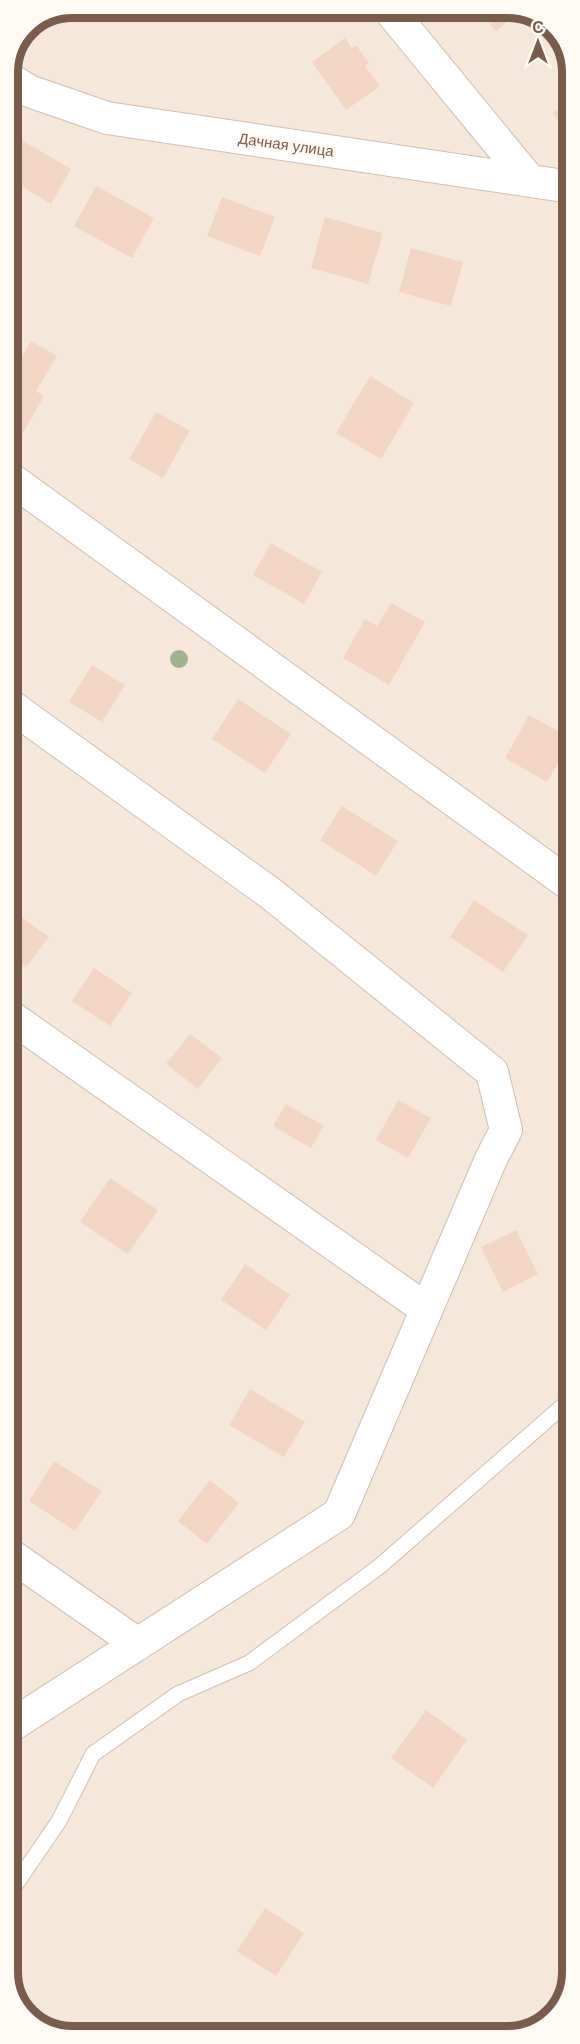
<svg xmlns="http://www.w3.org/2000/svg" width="580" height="2044" font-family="Arial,sans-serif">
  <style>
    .residential { fill: #f5e8da }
    .building { fill: #f3d5c3 }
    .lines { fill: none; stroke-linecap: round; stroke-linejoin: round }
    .lane-casing { stroke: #d1beb0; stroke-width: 17 }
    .street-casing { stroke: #d1beb0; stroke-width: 34 }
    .lane { stroke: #fff; stroke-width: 15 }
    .street { stroke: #fff; stroke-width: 32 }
    .tree { fill: #a0b28e }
    .labels { text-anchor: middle; stroke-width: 6; stroke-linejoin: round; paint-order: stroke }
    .street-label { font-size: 15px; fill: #7a5c4d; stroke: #fffaf3 }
    .rim { fill: none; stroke: #7a5c4d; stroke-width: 8 }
  </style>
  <rect width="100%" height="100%" fill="#fdf6ec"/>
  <path class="residential" d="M72 8H516L551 24 571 59 572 1972 557 2014 521 2035 64 2036 29 2020 9 1985 8 72 27 26Z"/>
  <path class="building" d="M253 8H280L263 21Z
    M476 8H516L521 10 496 31Z
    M345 38 352 48 356 45 369 63 365 66 380 86 346 110 312 62Z
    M571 99V137L553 113Z
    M8 132 71 169 51 204 8 178Z
    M96 186 154 218 132 258 74 226Z
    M222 197 275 217 260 256 207 236Z
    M325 217 383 233 368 284 311 268Z
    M411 248 463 262 451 306 399 292Z
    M571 313V345L559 339Z
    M31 341 57 356 36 391 44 396 23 433 8 425V382Z
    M370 376 414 403 381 459 336 433Z
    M156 412 190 431 163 478 129 459Z
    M271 543 322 572 304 604 253 575Z
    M391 603 425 622 389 685 343 658 365 619 377 626Z
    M92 665 125 685 102 722 69 702Z
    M238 699 291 734 265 773 212 739Z
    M529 715 572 739 547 782 505 758Z
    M342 806 398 841 376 876 320 840Z
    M474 900 528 935 503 972 450 937Z
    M13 911 49 937 26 967 8 954V918Z
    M94 968 132 993 110 1026 72 1001Z
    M190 1034 222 1058 198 1089 166 1064Z
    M398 1100 431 1118 408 1158 376 1140Z
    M286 1104 324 1126 311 1148 273 1126Z
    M110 1178 158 1210 128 1254 80 1222Z
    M516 1230 538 1274 503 1292 481 1247Z
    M245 1264 290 1295 266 1330 221 1300Z
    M250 1389 305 1422 284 1457 229 1425Z
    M54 1461 102 1491 75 1531 29 1501Z
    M210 1480 239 1503 207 1544 178 1521Z
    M426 1710 467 1740 433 1788 391 1758Z
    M265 1908 304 1933 276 1976 237 1951Z"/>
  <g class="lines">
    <defs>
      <path id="lane" d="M9 1894 59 1821 93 1754 178 1694 249 1663 380 1566 572 1398"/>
      <path id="street" d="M388 8 529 180
        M8 78 29 91 107 118 571 187
        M8 477 572 886
        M8 704 270 893 492 1072 506 1130 491 1159 339 1514 9 1727
        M8 1015 426 1309
        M9 1554 138 1644"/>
    </defs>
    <use href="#lane" class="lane-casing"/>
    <use href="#street" class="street-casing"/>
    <use href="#lane" class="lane"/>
    <use href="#street" class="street"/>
  </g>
  <circle class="tree" cx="179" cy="659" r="9"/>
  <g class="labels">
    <g class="street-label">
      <text transform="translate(286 145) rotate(8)" y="5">Дачная улица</text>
    </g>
  </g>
  <path d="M0 0H580V2044H0ZM72 18H508A54 54 0 0 1 562 72V1972A54 54 0 0 1 508 2026H72A54 54 0 0 1 18 1972V72A54 54 0 0 1 72 18Z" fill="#fffaf3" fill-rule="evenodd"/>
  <path class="rim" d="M72 18H508A54 54 0 0 1 562 72V1972A54 54 0 0 1 508 2026H72A54 54 0 0 1 18 1972V72A54 54 0 0 1 72 18Z"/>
  <g transform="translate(538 42)" stroke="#fffaf3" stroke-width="4.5" paint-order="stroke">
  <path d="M0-4.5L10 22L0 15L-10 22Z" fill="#7a5c4d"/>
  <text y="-9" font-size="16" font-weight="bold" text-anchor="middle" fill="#7a5c4d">С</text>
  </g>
</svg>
